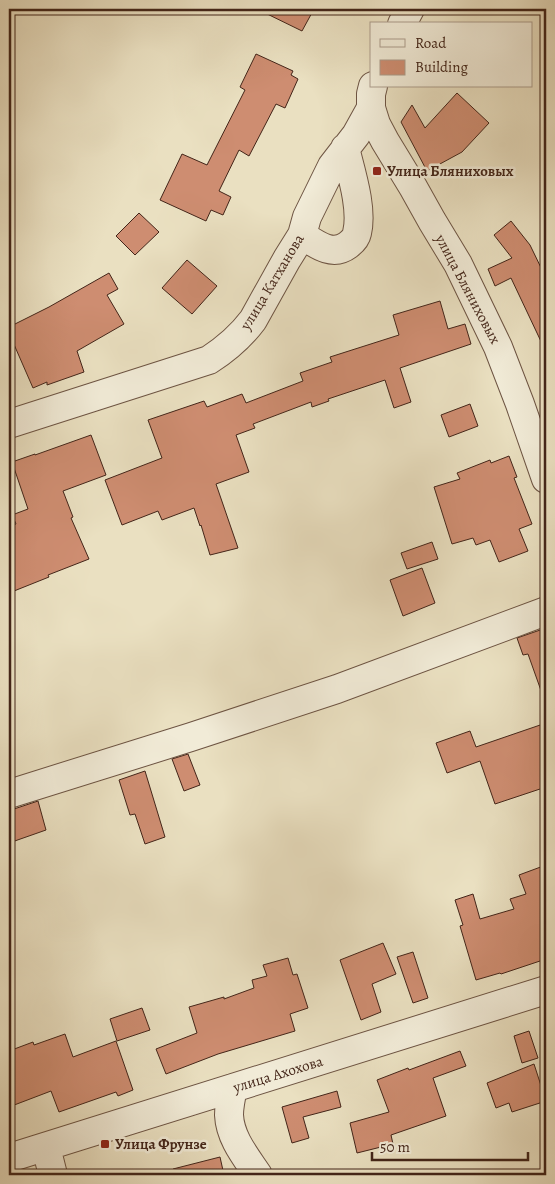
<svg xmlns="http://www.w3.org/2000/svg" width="555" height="1184" font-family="Alegreya,serif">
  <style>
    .building { fill: #ce8d71; stroke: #432519 }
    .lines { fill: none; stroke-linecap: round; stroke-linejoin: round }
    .minor-casing { stroke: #6d5443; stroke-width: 30 }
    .minor { stroke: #f1ebd7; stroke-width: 28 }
    .poi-dot { fill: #8f2418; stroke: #f1ebd7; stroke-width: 2 }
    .labels { text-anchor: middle; stroke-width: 5; stroke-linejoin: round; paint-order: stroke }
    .poi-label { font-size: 15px; font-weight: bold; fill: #432519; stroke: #f1ebd7; text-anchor: start }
    .street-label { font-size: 15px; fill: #432519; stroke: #f1ebd7 }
  </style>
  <rect width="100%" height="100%" fill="#eae0c1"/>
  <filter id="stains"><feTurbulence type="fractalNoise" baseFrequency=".004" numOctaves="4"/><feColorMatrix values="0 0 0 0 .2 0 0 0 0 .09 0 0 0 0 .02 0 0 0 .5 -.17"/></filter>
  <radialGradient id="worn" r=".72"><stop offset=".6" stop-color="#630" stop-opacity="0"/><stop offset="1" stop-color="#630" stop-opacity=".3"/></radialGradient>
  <path class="building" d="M257 9H314L302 31Z
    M256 54 293 71 291 75 298 79 285 108 276 104 249 156 239 150 219 191 231 197 223 215 211 210 206 221 160 200 182 154 207 165 245 90 240 87Z
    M457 93 489 123 462 152 427 171 401 122 412 105 425 128Z
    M139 213 159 232 135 255 116 236Z
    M511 221 530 245 546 278V352L511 278 495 286 488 269 512 258 494 235Z
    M187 260 217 286 192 314 162 288Z
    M109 273 118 289 107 295 124 324 77 351 84 372 47 385V382L33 388 9 333V327L49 307Z
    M440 301 448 329 465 324 471 344 400 368 411 402 394 408 385 380 328 399 329 401 312 407 311 402 253 424 255 428 236 435 249 472 216 484 238 548 210 555 201 525 200 526 194 508 162 520 158 511 122 525 105 480 162 458 148 420 204 401 207 407 242 394 246 403 303 381 300 373 332 362 330 357 399 335 393 315Z
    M470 404 478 426 449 437 441 415Z
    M91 435 106 475 63 491 73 517 71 518 89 559 48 575 49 577 9 593V527L16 524 12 515 28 509 12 462 35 454V455Z
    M509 456 517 477 514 478 532 524 519 529 528 551 499 562 490 540 476 545 473 538 452 544 434 487 460 479 457 473 490 460 491 463Z
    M432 542 438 559 407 569 401 553Z
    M422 568 435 603 403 616 390 580Z
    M546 628V698L544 699 528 654 523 655 517 638Z
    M546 723V787L495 804 480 761 447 773 436 743 470 731 476 747Z
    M188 754 200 785 184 791 172 759Z
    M145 771 165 837 145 844 135 814 130 815 119 780Z
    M38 801 46 830 9 843V809H14Z
    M546 865V959L501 974 500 973 476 980 460 926 463 925 455 900 473 894 480 919 514 909 510 899 526 894 519 875Z
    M383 943 396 974 372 984 381 1012 361 1020 340 960Z
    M413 952 428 998 413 1003 397 957Z
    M288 958 293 975 297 974 308 1008 290 1014 295 1031 218 1054 166 1074 156 1049 197 1033 189 1007 224 997V999L254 988 252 980 267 976 263 965Z
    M142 1008 150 1030 117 1041 110 1019Z
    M529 1031 538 1058 522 1063 514 1036Z
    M65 1034 73 1057 116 1041 133 1090 118 1096 116 1092 59 1112 51 1091 9 1107V1051L33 1042 34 1045Z
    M460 1051 466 1066 433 1078 446 1116 391 1135 393 1144 357 1153 350 1123 389 1112 377 1080 408 1068 409 1070Z
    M534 1064 546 1101 512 1112 509 1103 496 1108 487 1083Z
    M337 1091 341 1107 303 1117 309 1138 292 1143 282 1107Z
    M220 1157 224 1175H173V1169Z"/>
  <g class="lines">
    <defs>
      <path id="minor" d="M402 24 410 9
        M371 108 376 124 385 141 413 187 432 221 458 264 498 347 520 404 546 479
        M302 235C316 244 332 257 348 245 352 242 356 238 357 233 363 209 351 172 345 148
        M9 424 209 360C226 349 241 336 253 320L287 259 302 235 307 217 332 166 356 135 371 108V94L373 86
        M9 794 191 737 337 689 546 611
        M233 1088C231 1097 229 1106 229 1115 230 1138 246 1157 258 1175
        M46 1147 53 1175
        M9 1158 546 990"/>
    </defs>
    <use href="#minor" class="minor-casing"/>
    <use href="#minor" class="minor"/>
  </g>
  <g class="poi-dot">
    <rect x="372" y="166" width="10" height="10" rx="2.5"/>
    <rect x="100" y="1139" width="10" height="10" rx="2.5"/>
  </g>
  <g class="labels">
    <g class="poi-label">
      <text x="387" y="176">Улица Бляниховых</text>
      <text x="115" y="1149">Улица Фрунзе</text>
    </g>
    <g class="street-label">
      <text transform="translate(272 282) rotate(-59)" y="5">улица Катханова</text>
      <text transform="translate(468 289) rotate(62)" y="5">улица Бляниховых</text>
      <text transform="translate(278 1074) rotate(-17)" y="5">улица Ахохова</text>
    </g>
  </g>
  <rect width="555" height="1184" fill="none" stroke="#eae0c1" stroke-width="30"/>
  <rect x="10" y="10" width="535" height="1164" fill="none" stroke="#432519" stroke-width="2.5"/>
  <rect x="15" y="15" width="525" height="1154" fill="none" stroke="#432519"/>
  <rect x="370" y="22" width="162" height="65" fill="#f1ebd7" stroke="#ab9c8b"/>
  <rect x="380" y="39" width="25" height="8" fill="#f1ebd7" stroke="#ab9c8b"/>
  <text x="415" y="48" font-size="15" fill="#432519">Road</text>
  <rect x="380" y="60" width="25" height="15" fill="#ce8d71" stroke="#ab9c8b"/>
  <text x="415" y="72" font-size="15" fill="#432519">Building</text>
  <path d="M372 1152v8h156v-8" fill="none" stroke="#432519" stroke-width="2.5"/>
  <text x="380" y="1152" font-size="15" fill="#432519" stroke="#f1ebd7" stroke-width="4" paint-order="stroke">50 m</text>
  <rect width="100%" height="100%" filter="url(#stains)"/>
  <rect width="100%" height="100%" fill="url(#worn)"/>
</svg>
